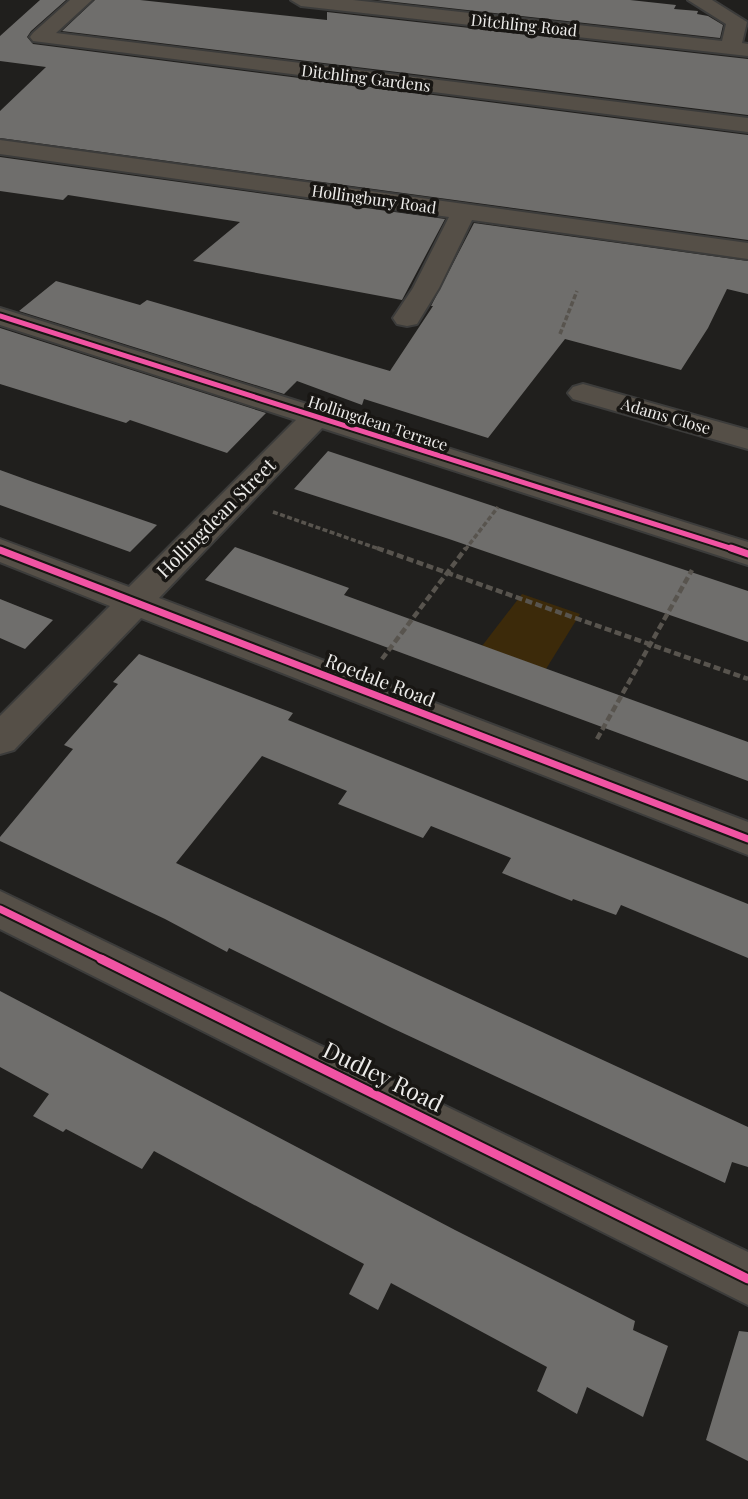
<svg xmlns="http://www.w3.org/2000/svg" width="748" height="1499" font-family="'Playfair Display',serif">
  <style>
    .green { fill: #3c2a0a }
    .building { fill: #6f6e6c }
    .lines { fill: none; stroke-linecap: round; stroke-linejoin: round }
    .minor-casing { stroke: #3c3c3b; stroke-width: 4 }
    .path-far1 { stroke: #58544e; stroke-width: 3.5; stroke-dasharray: 5 2.5; stroke-linecap: butt }
    .path { stroke: #58544e; stroke-width: 4.5; stroke-dasharray: 7 3.5; stroke-linecap: butt }
    .minor { fill: #554f47; fill-rule: evenodd }
    .cycleway-far2-casing { stroke: #181613; stroke-width: 9 }
    .cycleway-far1-casing { stroke: #181613; stroke-width: 11 }
    .cycleway-casing { stroke: #181613; stroke-width: 13 }
    .cycleway-far2 { stroke: #f153a3; stroke-width: 5 }
    .cycleway-far1 { stroke: #f153a3; stroke-width: 7 }
    .cycleway { stroke: #f153a3; stroke-width: 9 }
    .labels { text-anchor: middle; stroke-width: 7; stroke-linejoin: round; paint-order: stroke }
    .far-street-label { font-size: 16px; fill: #edecea; stroke: #181613 }
    .street-label { font-size: 19px; fill: #edecea; stroke: #181613 }
    .near-street-label { font-size: 23px; fill: #edecea; stroke: #181613 }
  </style>
  <rect width="100%" height="100%" fill="#201f1d"/>
  <path class="green" d="M522 594 580 614 546 669 482 646Z"/>
  <path class="building" d="M40 0H66L31 31 27 37 33 44 748 135V240L0 138V111L46 67 0 61V36Z
    M95 0H140L327 20V12L748 59V115L62 31Z
    M377 0H630L676 5 674 9 698 11 697 14 708 16 723 25 720 38Z
    M0 157 445 219 402 300 193 261 240 222 68 195 63 200 0 191Z
    M474 223 748 261V294L727 289 708 328 681 370 565 339 488 438 364 399 362 405 297 381 284 394 19 311 56 281 140 305 147 300 390 371 433 306H431Z
    M0 328 266 413 227 453 130 420 126 423 0 384Z
    M328 451 748 591V642L449 539 294 489Z
    M0 470 33 482 157 525 130 552 0 505Z
    M235 547 349 588 344 595 748 742V781L205 580Z
    M0 599 25 609 53 620 25 649 0 638Z
    M139 654 293 713 288 720 748 904V958L621 905 616 915 573 899 572 901 502 873 511 858 431 826 423 838 338 804 347 791 262 756 176 863 748 1127V1167L732 1162 725 1183 392 1028 229 948 227 952 165 919 0 841V837L73 749 64 745 118 684 113 682Z
    M0 991 455 1230 635 1321 633 1330 668 1346 643 1417 587 1387 577 1414 537 1391 547 1367 391 1283 378 1310 349 1294 364 1264 154 1151 142 1169 66 1129 63 1132 33 1116 49 1094 0 1067Z
    M739 1331 748 1332V1461L706 1440Z"/>
  <g class="lines">
    <defs>
      <path id="minor" d="M70 0H92L56 33 748 118V132L33 41 30 37 33 33Z
        M291 0H353L722 41 726 24 688 0H712L747 22 742 43 748 44V56L301 6Z
        M0 140 748 243V259L472 220 439 288 417 324 407 326 397 324 393 318 413 288 449 217 0 154Z
        M0 308 748 542V565L322 428 159 598 748 822V855L141 618 14 750 0 754V716L110 606 0 562V539L129 587 296 420 0 325Z
        M583 384 748 430V449L573 399 568 393 573 387Z
        M0 891 748 1252V1305L0 929Z"/>
    </defs>
    <use href="#minor" class="minor-casing"/>
    <path class="path-far1" d="M560 334 577 291
      M273 512 382 550
      M465 550 498 507"/>
    <path class="path" d="M377 548 748 679
      M382 659 466 548
      M597 739 692 570"/>
    <use href="#minor" class="minor"/>
    <defs>
      <path id="cycleway-far2" d="M0 316 736 550"/>
      <path id="cycleway-far1" d="M731 548 748 554
        M0 550 748 839
        M0 909 104 960"/>
      <path id="cycleway" d="M101 959 748 1279"/>
    </defs>
    <use href="#cycleway-far2" class="cycleway-far2-casing"/>
    <use href="#cycleway-far1" class="cycleway-far1-casing"/>
    <use href="#cycleway" class="cycleway-casing"/>
    <use href="#cycleway-far2" class="cycleway-far2"/>
    <use href="#cycleway-far1" class="cycleway-far1"/>
    <use href="#cycleway" class="cycleway"/>
  </g>
  <g class="labels">
    <g class="far-street-label">
      <text transform="translate(524 25) rotate(6)" y="6">Ditchling Road</text>
      <text transform="translate(366 78) rotate(7)" y="6">Ditchling Gardens</text>
      <text transform="translate(374 199) rotate(8)" y="6">Hollingbury Road</text>
      <text transform="translate(666 416) rotate(16)" y="6">Adams Close</text>
      <text transform="translate(378 423) rotate(18)" y="6">Hollingdean Terrace</text>
    </g>
    <g class="street-label">
      <text transform="translate(216 518) rotate(-45)" y="7">Hollingdean Street</text>
      <text transform="translate(380 680) rotate(21)" y="7">Roedale Road</text>
    </g>
    <g class="near-street-label">
      <text transform="translate(383 1077) rotate(26)" y="8">Dudley Road</text>
    </g>
  </g>
</svg>
